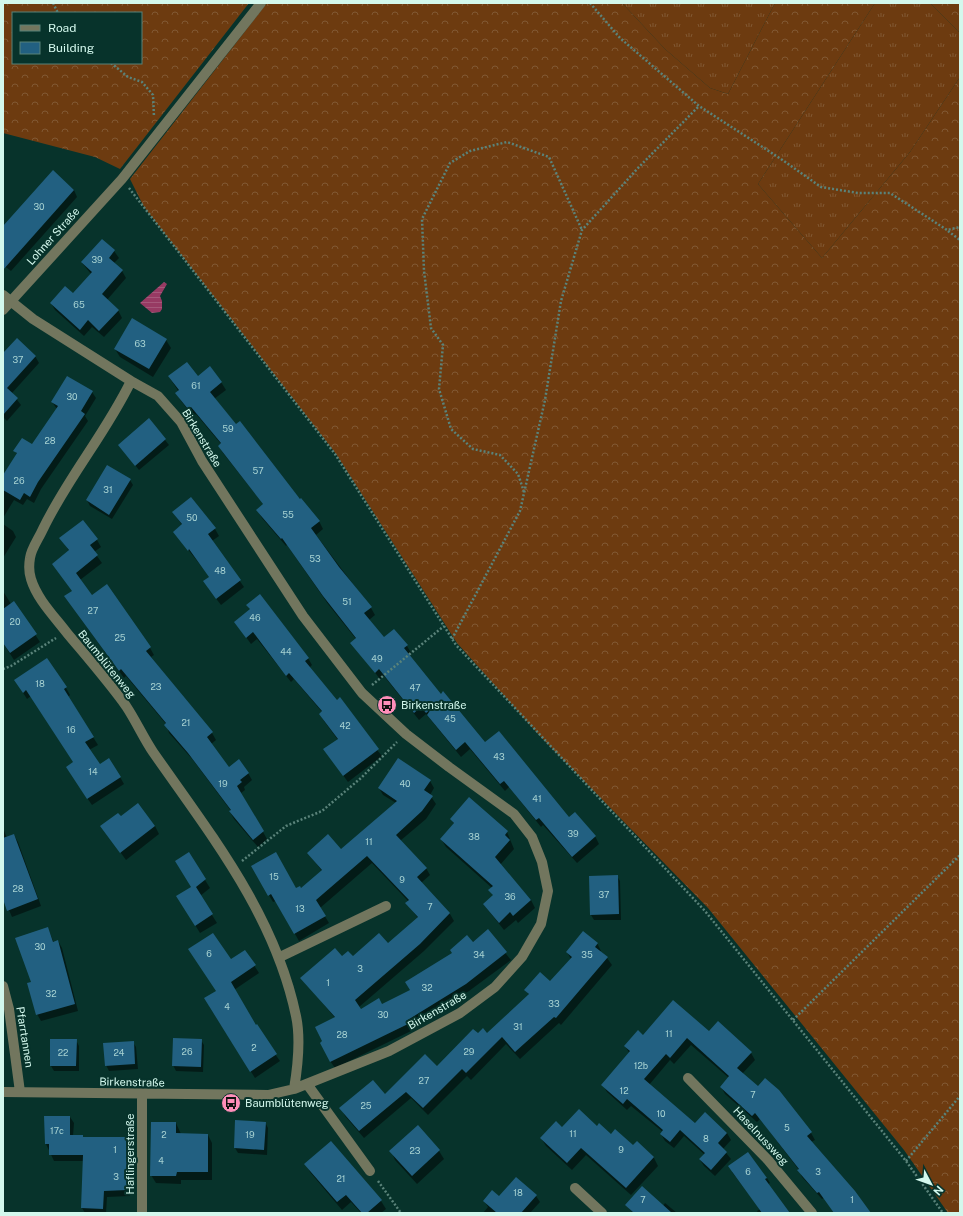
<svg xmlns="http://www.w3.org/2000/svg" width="963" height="1216" font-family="'Public Sans',sans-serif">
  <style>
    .grass { fill: url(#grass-tufts) }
    .forest { fill: url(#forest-crowns); fill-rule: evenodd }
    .water { fill: url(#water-rules) }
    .shadow { fill: #0007 }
    .building { fill: #226081 }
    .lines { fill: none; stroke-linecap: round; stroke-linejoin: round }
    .path { stroke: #5a837a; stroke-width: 2.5; stroke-dasharray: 2 2; stroke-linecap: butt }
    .minor { stroke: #72765e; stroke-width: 10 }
    .labels { text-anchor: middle; stroke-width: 4; stroke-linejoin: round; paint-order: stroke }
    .number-label { font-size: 9px; fill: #a7d2d2 }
    .street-label { font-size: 11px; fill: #d3f8ed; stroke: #07332b }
    .poi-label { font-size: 11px; fill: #d3f8ed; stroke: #07332b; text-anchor: start }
  </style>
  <defs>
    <pattern id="grass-tufts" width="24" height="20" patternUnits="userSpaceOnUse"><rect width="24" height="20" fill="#6d3b10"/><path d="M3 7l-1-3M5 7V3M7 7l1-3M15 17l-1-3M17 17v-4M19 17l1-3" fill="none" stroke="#815833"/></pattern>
    <pattern id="forest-crowns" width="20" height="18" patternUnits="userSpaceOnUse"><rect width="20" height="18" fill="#6d3b10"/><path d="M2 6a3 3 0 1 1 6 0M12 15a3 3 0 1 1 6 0" fill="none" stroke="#815833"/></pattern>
    <pattern id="water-rules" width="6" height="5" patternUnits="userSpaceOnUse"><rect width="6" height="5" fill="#973a63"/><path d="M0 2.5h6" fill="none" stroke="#a5577a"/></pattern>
  </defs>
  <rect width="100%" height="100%" fill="#07332b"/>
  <path class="grass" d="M622 3H775L728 94 710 88 665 49Z
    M875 3H930L960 33V77L910 152 822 258 758 184Z"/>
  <path class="forest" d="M3 3H249L120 169 95 157 3 133ZM13 13H141V63H13Z
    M267 3H622L665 49 710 88 728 94 775 3H875L758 184 822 258 910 152 960 77V1213H948L904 1150 708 908 540 736 457 643 336 454 144 207 130 179Z
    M930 3H960V33Z"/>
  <path class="water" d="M164 282 167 284 160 296 162 301V309L160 312 152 313 140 303Z"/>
  <path class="shadow" d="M53 172 74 190 77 197 11 271 3 265V226L4 227Z
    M102 240 114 251 119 258 114 263 122 271 126 278 107 300 118 310 122 318 104 337 92 327 84 336 55 310 51 303 73 294 91 274 82 263Z
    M166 340 171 348 153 377 120 357 115 349Z
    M3 354 35 356 39 363 12 393 21 405 7 421 3 417Z
    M68 377 92 392 96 398 85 416 88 421 41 489 34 503 27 499 23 505 14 500 3 518V477L17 454 15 451 32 446 57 409 52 402Z
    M169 377H198L221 382 226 390 214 399 319 521 323 529 316 535 371 608 375 615 369 620 384 638 407 646 411 653 408 656 441 696 485 744 569 818 595 836 599 844 577 863 543 825 541 827 509 787 505 791 470 749 461 757 426 714 419 720 384 676 380 679 352 643 356 639 328 604 287 545 286 546 262 518 257 510 264 505 223 453 219 446 221 444 196 414 193 416 181 401 177 394 179 392Z
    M149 420 169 445 139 470 119 445Z
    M130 480 133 485 112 519 90 506 87 500Z
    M191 498 215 529 219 536 212 541 244 587 221 605 208 588 210 577 174 532 182 525 173 512Z
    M3 524 13 531 16 537 3 558Z
    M61 538 97 540 101 547 94 552 102 563 80 580 92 597 150 648 154 655 151 657 212 733 216 740 211 744 229 768 248 773 252 780 244 787 245 790 241 793 267 839 258 847 234 819 230 812 231 811 193 760 169 733 166 724 126 676 124 678 70 604 65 597 73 591 53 564 69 551Z
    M3 591 11 604 14 603 40 642 14 660 3 643Z
    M235 622 308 658 312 665 309 668 382 756 348 782 329 756 338 740 324 721 320 714 322 712 294 679 291 682 257 639 251 644Z
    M47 659 66 688 70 695 68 697 98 745 89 750 99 766 120 777 124 784 92 805 85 795 74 763 31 696 27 699 20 688Z
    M398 759 430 781 434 788 430 795 436 804 426 819 400 841 426 868 430 875 421 883 450 914 454 921 424 951 359 1007 361 1011 382 1006 411 990 487 931 511 960 469 991 410 1028 411 1031 335 1068 330 1061 335 1018 302 978 342 957H353L388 945 418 918 407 904 409 902 372 863 320 908 329 923 299 941 276 901 273 902 252 867 296 889 301 890 322 871 308 853 341 851 396 803 383 795 379 788Z
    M121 818 155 826 159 834 126 860 102 827Z
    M451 819 507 832 514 849 500 865 531 900 535 908 518 923 516 920 504 930 484 905 494 896 490 890 492 888 446 847 441 839 454 824Z
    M3 828 7 838 14 835 18 842 41 906 12 917 3 896Z
    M617 876 620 881 621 920H594L591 915 590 877Z
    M205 880 210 888 200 896 217 923 200 933 178 897Z
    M48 928 54 943 58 941 62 948 78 1011 41 1021 37 1014 32 983Z
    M597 943 601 951 600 952 607 958 612 965 561 1025 559 1023 520 1059 506 1044 471 1080 467 1076 428 1115 411 1098 364 1138 345 1116 341 1108 385 1096 437 1067 478 1034H487L529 995 526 990 550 982 571 959 567 952Z
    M245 951 259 973 234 990 255 1026 280 1061 255 1078 209 1006Z
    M709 1032 751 1053 755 1060 742 1074 811 1133 815 1140 811 1142 870 1213H835L824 1198 822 1199 802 1177 799 1170 760 1119 757 1122 725 1094 721 1087 729 1078 691 1045 674 1064 670 1060 649 1085 696 1124 727 1133 731 1140 723 1149 731 1159 715 1176 704 1166 700 1160 705 1155 684 1136 674 1148 665 1141 661 1134 663 1132 631 1106 627 1110 607 1092 603 1085 630 1054 625 1046 643 1036Z
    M76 1040 79 1046V1071H54L51 1066Z
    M201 1040 204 1045 203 1072 176 1071 173 1065Z
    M133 1042 136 1047 138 1069 109 1071 106 1065Z
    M45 1117H70L74 1123 73 1136 83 1138H125L129 1144 130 1196 107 1197 106 1213H85L82 1208 84 1161H54L46 1144Z
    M265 1122 268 1128 267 1155 238 1153 235 1148Z
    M176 1123 181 1134 208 1135 212 1143V1180H181V1184L156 1183 151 1175Z
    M417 1127 439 1151 444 1159 417 1184 395 1160 391 1151Z
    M597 1127 633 1146 637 1142 654 1158 658 1166 631 1195 586 1155 572 1170 546 1146 541 1138Z
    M306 1164 381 1201 386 1209 381 1213H361L351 1202 342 1210 310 1172Z
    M732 1172 767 1178 770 1183 768 1184 790 1213H758L757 1211 760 1209Z
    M536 1196 540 1202 530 1213H483L488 1207 484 1201 499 1197Z
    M665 1203 677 1213H633L626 1205 663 1206Z"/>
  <path class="building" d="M53 170 74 190 3 270V226Z
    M102 239 115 250 109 258 123 270 102 294 119 310 99 331 88 320 80 330 50 303 65 286 73 293 92 272 81 262Z
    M132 318 167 339 149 369 114 349Z
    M17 338 36 356 7 388 18 398 3 415V353Z
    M187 362 198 376 210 366 222 382 210 392 236 424 240 421 300 499 301 498 320 521 311 528 339 567 372 607 364 613 384 637 394 629 408 645 404 648 441 694 443 691 485 742 499 731 569 817 575 812 596 836 572 857 539 818 536 820 504 781 500 784 465 742 456 750 427 715 431 709 426 713 421 707 414 713 379 669 375 673 350 643 356 638 323 596 282 538 281 539 256 510 263 504 218 446 221 443 191 407 188 409 175 393 179 390 168 376Z
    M67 376 93 391 81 411 85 414 38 482 30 497 24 493 20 500 3 490V475L17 453 13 451 22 438 32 444 58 406 51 402Z
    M149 418 166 439 135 466 118 445Z
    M107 465 131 479 109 515 86 500Z
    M191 497 216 528 208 534 241 580 216 599 203 581 209 577 189 549 188 551 173 532 182 524 172 512Z
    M83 520 98 539 90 545 98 555 76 573 92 595 107 584 151 647 146 651 213 732 207 737 229 767 239 759 249 773 240 780 242 782 237 786 264 831 253 840 229 811 231 810 188 753 164 725 166 723 121 669 119 671 64 596 72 591 52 564 69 550 59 538Z
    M260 594 309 658 305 661 337 700 340 697 379 749 343 776 323 749 338 739 319 714 322 711 289 673 286 676 253 632 246 638 234 622 250 609 246 605Z
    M14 601 37 634 10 653 3 643V609Z
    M47 658 67 687 64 689 94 737 85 742 100 764 109 758 121 777 87 799 66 767 73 762 26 690 23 693 14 680Z
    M398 758 431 780 424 790 433 796 422 811 396 835 427 868 417 877 450 913 420 944 355 1000 361 1009 379 998 382 1004 410 990 405 982 452 953 450 950 467 935 473 942 488 929 507 952 466 984 406 1021 408 1024 330 1062 320 1043 322 1041 315 1027 335 1017 300 978 335 948 342 956 348 951 353 956 379 933 388 943 418 917 405 903 409 900 367 856 316 900 326 916 294 934 271 894 268 896 251 866 276 852 296 888 300 886 301 888 322 870 307 853 328 834 341 849 397 801 378 788Z
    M469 797 508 831 505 835 510 840 495 857 531 900 513 916 510 912 499 923 483 904 493 895 488 890 493 886 440 839 454 823 450 819Z
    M138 803 155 826 120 853 100 826 118 813 121 816Z
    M14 834 38 899 7 911 3 899V838Z
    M189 852 206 879 196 887 213 914 195 926 176 896 191 887 175 861Z
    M618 875 619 914 590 915 589 876Z
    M48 927 53 942 58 940 75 1004 36 1015 27 983 31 982 15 938Z
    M583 931 598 943 595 947 608 957 556 1018 554 1017 515 1052 502 1037 466 1073 462 1069 423 1108 406 1092 359 1131 339 1108 373 1080 385 1094 425 1054 437 1066 473 1029 478 1033 483 1028 487 1033 529 994 524 990 540 972 550 981 572 957 566 952Z
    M213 933 231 959 245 950 256 965 231 982 256 1025 257 1024 277 1054 250 1072 204 998 216 991 188 949Z
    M673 1000 709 1031 718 1021 752 1052 737 1068 758 1086 765 1078 779 1090 812 1132 807 1136 855 1191 871 1213H834L819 1192 817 1193 797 1170 799 1169 755 1113 752 1116 720 1087 729 1076 687 1038 670 1058 666 1054 644 1079 695 1123 705 1112 727 1133 718 1143 727 1152 711 1170 699 1159 705 1153 680 1130 670 1142 660 1134 663 1130 627 1099 623 1104 601 1085 630 1051 624 1046 638 1030 643 1035Z
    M173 1038 202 1039 201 1067 172 1066Z
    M50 1039H77L76 1066H50Z
    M134 1041 135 1064 105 1066 103 1043Z
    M579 1109 597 1126 599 1123 611 1134 615 1129 633 1145 637 1141 654 1157 626 1188 581 1148 567 1163 540 1138 556 1121 562 1127Z
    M44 1116H70V1135H83V1137H126L127 1190 104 1191 103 1209 81 1208 83 1155H49V1144H45Z
    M235 1120 266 1122 264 1150 234 1148Z
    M151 1122H176V1133L208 1134V1172H177L176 1176H150Z
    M418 1125 440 1150 412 1176 389 1151Z
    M331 1141 382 1200 367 1213H362L346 1195 337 1202 304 1164Z
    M748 1152 767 1178 765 1179 790 1213H762L728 1166Z
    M516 1177 537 1195 521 1213H497L483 1201 492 1190 499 1196Z
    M642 1186 672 1213H634L625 1205Z"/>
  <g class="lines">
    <path class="path" d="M53 3 58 13
      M590 3 620 38 699 106 781 159 821 187 858 193H890L947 230 960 227
      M111 63 128 77 142 82 153 95 154 117
      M129 188 335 454 456 645 705 911 906 1161 943 1213
      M948 231 960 240
      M524 492 518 474 500 455 473 449 451 429 439 389 443 345 431 328 424 271 422 219 450 163 470 151 507 142 549 157 582 230
      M452 639 520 511 545 400 561 301 582 230 638 168 699 106
      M3 669 11 666 56 638
      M372 685 444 626
      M242 861 286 826 322 811 361 778 397 742
      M793 1020 960 855
      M906 1161 960 1096
      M378 1181 401 1213"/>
    <path class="minor" d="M3 295 33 319 131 381 158 396 181 422 202 461 303 616 362 693 406 734 449 767 514 814 532 837 542 862 548 891 541 924 522 957 495 987 460 1013 389 1051 294 1089 268 1095 3 1092
      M3 310 122 179 261 3
      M131 381C106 433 68 477 43 529 39 538 31 549 30 558 29 564 29 573 31 579 37 599 54 616 67 633 87 657 108 681 126 706 136 721 143 737 153 752 211 835 275 915 296 1016 301 1039 298 1065 294 1089
      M280 957 386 906
      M3 986 9 1009 20 1092
      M688 1078 768 1160 812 1213
      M307 1084 370 1171
      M142 1095V1213
      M575 1188 602 1213"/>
  </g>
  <defs>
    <symbol id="bus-disc" viewBox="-11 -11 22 22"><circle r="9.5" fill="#ff8eba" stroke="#07332b"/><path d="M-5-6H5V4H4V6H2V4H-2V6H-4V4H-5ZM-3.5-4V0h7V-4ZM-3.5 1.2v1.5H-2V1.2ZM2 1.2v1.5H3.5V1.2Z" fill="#111"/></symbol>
  </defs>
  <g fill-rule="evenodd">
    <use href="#bus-disc" x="376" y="694" width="22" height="22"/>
    <use href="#bus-disc" x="220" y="1092" width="22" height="22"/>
  </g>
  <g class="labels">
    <g class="number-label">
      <text x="39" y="210">30</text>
      <text x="97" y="263">39</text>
      <text x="79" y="308">65</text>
      <text x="140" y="347">63</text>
      <text x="18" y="363">37</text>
      <text x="196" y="389">61</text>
      <text x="72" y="400">30</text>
      <text x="228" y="432">59</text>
      <text x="50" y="444">28</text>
      <text x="258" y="474">57</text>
      <text x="19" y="484">26</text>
      <text x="108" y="493">31</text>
      <text x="288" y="518">55</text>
      <text x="192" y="521">50</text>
      <text x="315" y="562">53</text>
      <text x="220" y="574">48</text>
      <text x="347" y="605">51</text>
      <text x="93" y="614">27</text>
      <text x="255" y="621">46</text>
      <text x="15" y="625">20</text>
      <text x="120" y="641">25</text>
      <text x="286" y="655">44</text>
      <text x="377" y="662">49</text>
      <text x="40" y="687">18</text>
      <text x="156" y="690">23</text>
      <text x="415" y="691">47</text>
      <text x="450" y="722">45</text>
      <text x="186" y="726">21</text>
      <text x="345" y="729">42</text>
      <text x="71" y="733">16</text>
      <text x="499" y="760">43</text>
      <text x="93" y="775">14</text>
      <text x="223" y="787">19</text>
      <text x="405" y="787">40</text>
      <text x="537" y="802">41</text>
      <text x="573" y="837">39</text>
      <text x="474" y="840">38</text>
      <text x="369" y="845">11</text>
      <text x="274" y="880">15</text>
      <text x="402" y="883">9</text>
      <text x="18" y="892">28</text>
      <text x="604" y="898">37</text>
      <text x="510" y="900">36</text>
      <text x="430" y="910">7</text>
      <text x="300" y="912">13</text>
      <text x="40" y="950">30</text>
      <text x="209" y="957">6</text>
      <text x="479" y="958">34</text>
      <text x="587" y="958">35</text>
      <text x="360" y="972">3</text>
      <text x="328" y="986">1</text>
      <text x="427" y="991">32</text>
      <text x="51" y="997">32</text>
      <text x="554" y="1007">33</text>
      <text x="227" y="1010">4</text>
      <text x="383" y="1018">30</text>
      <text x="518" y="1030">31</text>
      <text x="669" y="1037">11</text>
      <text x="342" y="1038">28</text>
      <text x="254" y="1051">2</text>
      <text x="187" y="1055">26</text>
      <text x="469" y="1055">29</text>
      <text x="63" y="1056">22</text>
      <text x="119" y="1056">24</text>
      <text x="641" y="1069">12b</text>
      <text x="424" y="1084">27</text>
      <text x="624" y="1094">12</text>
      <text x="753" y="1098">7</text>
      <text x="366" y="1109">25</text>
      <text x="661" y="1117">10</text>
      <text x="787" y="1131">5</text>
      <text x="57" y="1134">17c</text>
      <text x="573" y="1137">11</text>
      <text x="164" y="1138">2</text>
      <text x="250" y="1138">19</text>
      <text x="706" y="1142">8</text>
      <text x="115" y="1153">1</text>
      <text x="621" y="1153">9</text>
      <text x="415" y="1154">23</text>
      <text x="161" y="1164">4</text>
      <text x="748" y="1175">6</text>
      <text x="818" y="1175">3</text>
      <text x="116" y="1180">3</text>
      <text x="341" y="1182">21</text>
      <text x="518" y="1196">18</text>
      <text x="643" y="1203">7</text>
      <text x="852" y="1203">1</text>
    </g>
    <g class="street-label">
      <text transform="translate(53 236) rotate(-48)" y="4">Lohner Straße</text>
      <text transform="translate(202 438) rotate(59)" y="4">Birkenstraße</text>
      <text transform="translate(107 664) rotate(51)" y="4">Baumblütenweg</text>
      <text transform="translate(437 1010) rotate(-30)" y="4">Birkenstraße</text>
      <text transform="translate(25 1037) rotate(81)" y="4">Pfarrtannen</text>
      <text transform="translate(132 1082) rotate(1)" y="4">Birkenstraße</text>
      <text transform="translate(761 1136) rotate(47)" y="4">Haselnussweg</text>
      <text transform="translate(130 1154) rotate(-90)" y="4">Haflingerstraße</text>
    </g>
    <g class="poi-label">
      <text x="401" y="709">Birkenstraße</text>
      <text x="245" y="1107">Baumblütenweg</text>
    </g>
  </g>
  <rect width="963" height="1216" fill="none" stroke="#d3f8ed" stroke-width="8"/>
  <rect x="12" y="12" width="130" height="52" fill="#07332b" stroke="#598279"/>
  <rect x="20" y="25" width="20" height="6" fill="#72765e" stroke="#598279"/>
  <text x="48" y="32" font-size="12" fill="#d3f8ed">Road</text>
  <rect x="20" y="42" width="20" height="12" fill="#226081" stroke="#598279"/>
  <text x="48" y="52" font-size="12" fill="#d3f8ed">Building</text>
  <g transform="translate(931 1184) rotate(131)" stroke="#07332b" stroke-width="3" paint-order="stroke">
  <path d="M0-3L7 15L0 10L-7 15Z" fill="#d3f8ed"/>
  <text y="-6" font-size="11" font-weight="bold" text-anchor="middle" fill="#d3f8ed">N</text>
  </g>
</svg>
